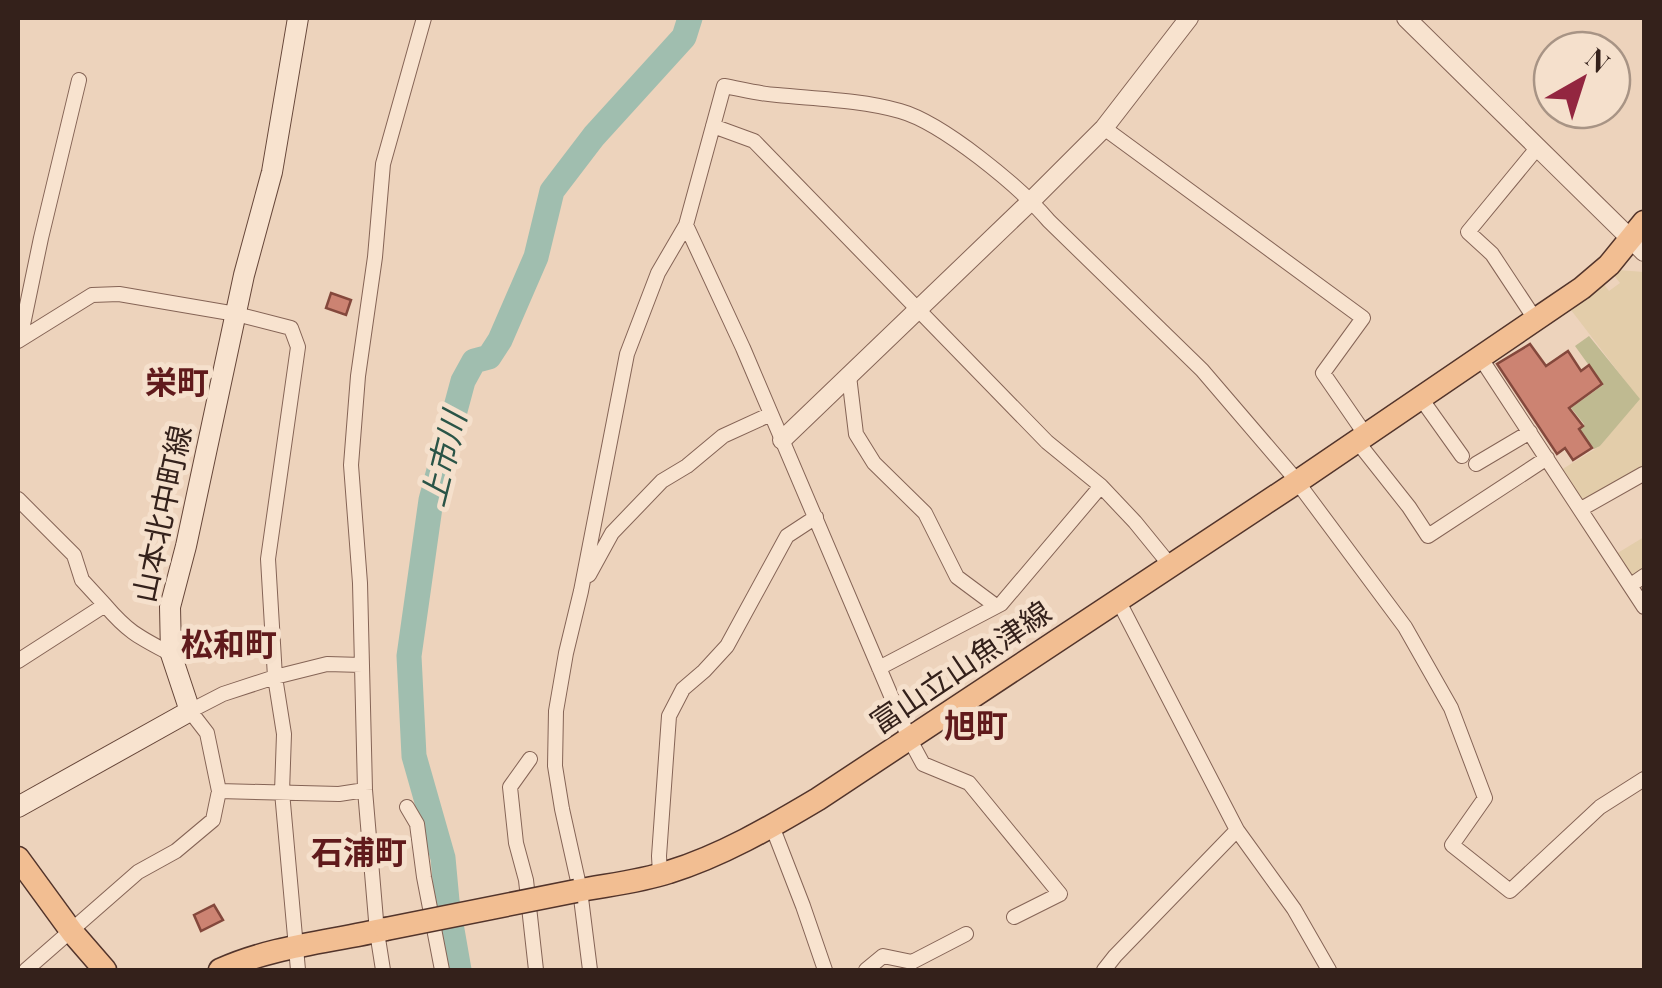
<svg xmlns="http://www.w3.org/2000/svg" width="1662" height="988" font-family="'Playfair Display','Noto Sans JP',serif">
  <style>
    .farmland { fill: #e3cdaa }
    .cemetery { fill: #bfba91 }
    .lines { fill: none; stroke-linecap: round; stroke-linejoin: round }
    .river { stroke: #a0beaf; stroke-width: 25 }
    .building { fill: #cc8372; stroke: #84483c; stroke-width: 2.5 }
    .minor-casing { stroke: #856456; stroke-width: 16 }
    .tertiary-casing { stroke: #856456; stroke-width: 20 }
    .secondary-casing { stroke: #664639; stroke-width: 22 }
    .primary-casing { stroke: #52342b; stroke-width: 25 }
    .minor { stroke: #f8e3cf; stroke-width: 14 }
    .tertiary { stroke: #f8e3cf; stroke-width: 18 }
    .secondary { stroke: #f8e3cf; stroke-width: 20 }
    .primary { stroke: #f2be92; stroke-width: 22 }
    .primary-bridge-casing { stroke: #52342b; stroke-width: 25; stroke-linecap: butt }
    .primary-bridge { stroke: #f2be92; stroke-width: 22 }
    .labels { text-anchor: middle; stroke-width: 10; stroke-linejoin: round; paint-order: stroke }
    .street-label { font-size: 30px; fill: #34211b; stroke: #f5e0cc }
    .neighbourhood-label { font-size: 32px; font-weight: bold; fill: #601a1c; stroke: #f5e0cc }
    .water-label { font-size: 32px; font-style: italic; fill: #2a5447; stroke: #f5e0cc }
  </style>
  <rect width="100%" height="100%" fill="#edd3bc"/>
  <path class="farmland" d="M1618 270 1644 272V469L1582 503 1561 470 1600 446 1639 399 1568 306 1603 283 1609 291 1620 283 1613 274Z
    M1644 537V573L1631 578 1616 554Z"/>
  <path class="cemetery" d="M1589 336 1640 399 1600 446 1594 449 1579 431 1584 424 1571 408 1603 385 1575 346Z"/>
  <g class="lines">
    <path class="river" d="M459 970 447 901 443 858 414 756 409 656 431 500 463 381 474 361 489 357 500 340 536 257 552 191 594 136 684 37 690 18"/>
  </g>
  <path class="building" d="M331 293 351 300 346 315 326 308Z
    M1530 344 1546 366 1568 351 1581 371 1589 365 1602 384 1569 408 1583 426 1579 429 1592 448 1573 460 1565 448 1557 454 1497 364Z
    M214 905 223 920 201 931 194 915Z"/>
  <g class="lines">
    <defs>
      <path id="minor" d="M713 126 754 141 1047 442 1101 486 1001 604 879 668
        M1104 128 1363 318 1323 373 1365 434
        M686 225 743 348 909 738 923 764 969 783 1060 894 1014 917
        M1535 319 1492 254 1468 232 1538 147
        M20 339 41 238 79 80
        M18 341 92 295 119 294 236 314 291 328 298 347 268 559 275 677 284 734 282 792 298 970
        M1480 357 1644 607
        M849 376 856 434 874 463 925 513 957 577 996 606
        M1420 397 1462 456
        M1356 440 1409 507 1428 536 1547 458
        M1476 464 1530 432
        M1101 486 1135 522 1170 565
        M18 499 74 555 82 580 105 605
        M1581 509 1643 474
        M589 575 612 533 662 481 687 466 723 436 771 414
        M1631 585 1644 576
        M1118 600 1237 830 1294 909 1329 970
        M18 661 105 605C129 633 139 637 171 654
        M530 759 510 787 516 843 526 880 536 970
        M219 791 207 733 190 711 223 694 275 677 327 664 362 665
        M407 807 417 824 424 877 442 970
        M772 826 803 906 825 970
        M660 874 659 856 669 716 683 689 704 671 727 646 787 536 816 517
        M26 970 138 872 176 851 213 820 219 791 339 794 365 790
        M383 970 377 932 365 790 360 583 351 465 358 376 375 257 383 164 424 18
        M590 970 580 890 562 809 555 766 556 711 566 653 581 591 627 354 658 273 686 225 724 86C741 89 759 94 777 95 818 99 861 100 900 111 943 123 1020 187 1049 221L1202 370 1292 475 1405 627 1451 708 1485 798 1452 845 1510 891 1600 807 1644 779
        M866 970 883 956 912 962 966 934
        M1104 970 1115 956 1237 830"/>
      <path id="tertiary" d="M1406 18 1644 252
        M782 440 1031 201 1104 128 1189 18"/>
      <path id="secondary" d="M18 807 190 711 171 654 170 607 186 546 244 275 272 172 298 18"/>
      <path id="primary" d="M18 858 72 932 105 970
        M576 891C606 885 639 882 669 872 721 856 771 827 818 799L1297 482 1582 288 1609 265 1644 222
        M220 970C273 946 330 942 386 929"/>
    </defs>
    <use href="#minor" class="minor-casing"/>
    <use href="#tertiary" class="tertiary-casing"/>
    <use href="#secondary" class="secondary-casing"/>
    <use href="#primary" class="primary-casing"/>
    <use href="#minor" class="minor"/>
    <use href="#tertiary" class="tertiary"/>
    <use href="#secondary" class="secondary"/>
    <use href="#primary" class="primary"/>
    <defs>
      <path id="primary-bridge" d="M386 929 576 891"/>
    </defs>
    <use href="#primary-bridge" class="primary-bridge-casing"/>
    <use href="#primary-bridge" class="primary-bridge"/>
  </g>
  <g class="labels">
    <g class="street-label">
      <text transform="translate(163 514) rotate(-78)" y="10">山本北中町線</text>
      <text transform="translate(961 668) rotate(-34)" y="10">富山立山魚津線</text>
    </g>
    <g class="neighbourhood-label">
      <text x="177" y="394">栄町</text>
      <text x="229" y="656">松和町</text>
      <text x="976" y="737">旭町</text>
      <text x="359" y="864">石浦町</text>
    </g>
    <g class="water-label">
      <text transform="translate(444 459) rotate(-76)" y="11">上市川</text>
    </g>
  </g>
  <rect width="1662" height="988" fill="none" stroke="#34211b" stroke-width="40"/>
  <g transform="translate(1582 80) rotate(39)"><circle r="48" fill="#f5e0cc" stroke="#a89485" stroke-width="2.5"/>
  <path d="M0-8L18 38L0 25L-18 38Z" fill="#932640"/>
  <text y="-15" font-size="28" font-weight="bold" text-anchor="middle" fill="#34211b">N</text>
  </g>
</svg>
